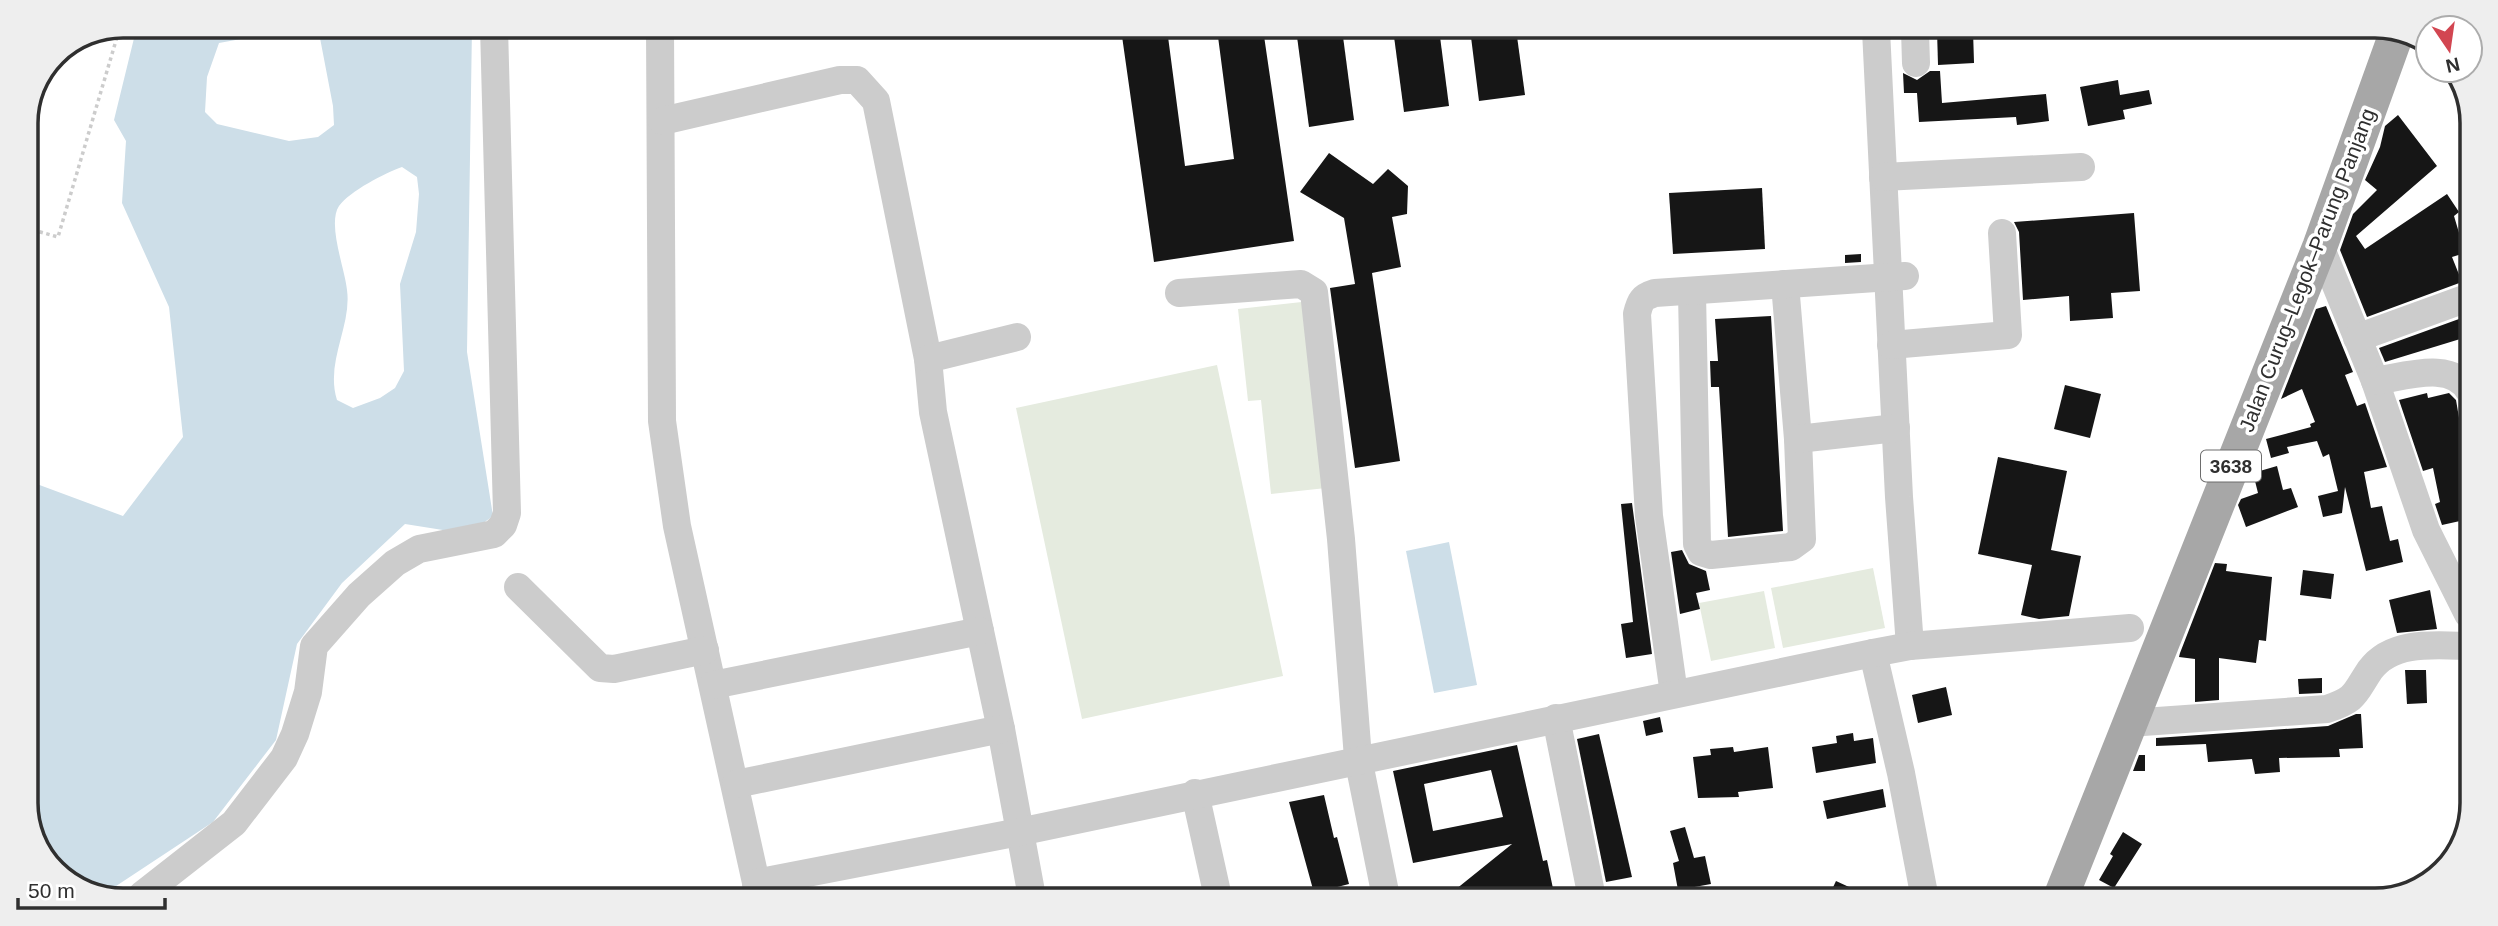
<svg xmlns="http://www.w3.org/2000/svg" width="2498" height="926" viewBox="0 0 2498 926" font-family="Helvetica,sans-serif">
  <rect width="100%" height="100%" fill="#fff"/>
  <!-- green -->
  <g fill="#e5ebdf">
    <polygon points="1320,300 1326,488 1271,494 1261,400 1248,401 1238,309"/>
    <polygon points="1217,365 1283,676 1082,719 1016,408"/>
    <polygon points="1873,568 1885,628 1783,648 1771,588"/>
    <polygon points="1764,591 1775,648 1711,661 1699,603"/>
  </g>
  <!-- water -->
  <g fill="#cddee8" fill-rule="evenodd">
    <path d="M137 26 472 27 467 352 493 516 468 534 405 524 342 583 297 644 276 740 213 822 104 894H92L46 861 26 809V480L123 516 183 437 169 307 122 203 126 141 114 120ZM307 27 320 38 333 106 334 125 318 137 289 141 217 124 205 112 207 77 219 43ZM402 167 417 177 419 194 416 232 400 284 404 371 395 388 380 398 353 408 337 400C325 362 352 326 347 290 345 269 327 224 339 206 350 191 385 173 402 167Z"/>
    <polygon points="1449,542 1477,685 1434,693 1406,551"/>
  </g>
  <!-- building -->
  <g fill="#161616" fill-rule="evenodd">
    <polygon points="1121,29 1167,29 1185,166 1234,159 1217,29 1263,29 1294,241 1154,262"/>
    <polygon points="1296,29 1342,29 1354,120 1309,127"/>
    <polygon points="1393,29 1439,29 1449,106 1404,112"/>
    <polygon points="1470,29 1516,29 1525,95 1479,101"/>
    <polygon points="1937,30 1973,31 1974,63 1938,65"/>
    <polygon points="1930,71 1940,71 1942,103 2046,94 2049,121 2017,125 2016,117 1919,122 1917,93 1904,93 1903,73 1917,80"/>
    <polygon points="2118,80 2120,95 2149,90 2152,104 2123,110 2125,119 2088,126 2080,87"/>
    <polygon points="2398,115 2437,166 2356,236 2365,249 2447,194 2459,212 2454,216 2465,253 2452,257 2462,282 2367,317 2340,250 2353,214 2377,190 2365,180 2380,147 2385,126"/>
    <polygon points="1329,153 1373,184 1388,169 1408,186 1407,214 1392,217 1401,267 1372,273 1400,461 1355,468 1330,288 1355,284 1344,218 1300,192"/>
    <polygon points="1762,188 1765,249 1673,254 1669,193"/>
    <polygon points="2134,213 2140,291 2111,293 2113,318 2070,321 2069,296 2023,300 2019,232 2014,222"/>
    <polygon points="1861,254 1861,262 1845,263 1845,255"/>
    <polygon points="2326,306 2353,372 2345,375 2357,406 2365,403 2387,467 2364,472 2371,508 2382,506 2390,541 2398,539 2403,562 2366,571 2345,487 2342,513 2323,517 2318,496 2338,491 2329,454 2323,457 2317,441 2287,447 2289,453 2271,458 2266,439 2311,427 2310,424 2315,422 2302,389 2281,399 2316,309"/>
    <polygon points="2470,315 2470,336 2385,362 2379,348"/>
    <polygon points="1771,316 1783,531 1728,537 1719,387 1711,387 1710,361 1718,361 1715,319"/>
    <polygon points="2065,385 2101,394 2090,438 2054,429"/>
    <polygon points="2427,393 2428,398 2449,393 2456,400 2469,477 2469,519 2442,525 2435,504 2440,502 2433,468 2423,471 2399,400"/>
    <polygon points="1998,457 2067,471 2051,550 2081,556 2069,616 2039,619 2021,615 2032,565 1978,554"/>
    <polygon points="2277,466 2283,490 2291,488 2298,507 2246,527 2238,505 2241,499 2258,493 2253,473"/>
    <polygon points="1632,503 1652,654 1626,658 1621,624 1633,622 1621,504"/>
    <polygon points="1682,550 1689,564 1706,571 1710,590 1696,593 1700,609 1680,614 1671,552"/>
    <polygon points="2215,563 2227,564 2226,571 2272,577 2266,641 2259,640 2256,663 2219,658 2219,700 2195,702 2195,659 2179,657 2180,653"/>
    <polygon points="2303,570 2334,574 2331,599 2300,595"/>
    <polygon points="2430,590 2437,629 2397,633 2389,600"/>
    <polygon points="2405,670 2426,670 2427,703 2407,704"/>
    <polygon points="2322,678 2322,693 2299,694 2298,679"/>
    <polygon points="1946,687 1952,715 1918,723 1912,695"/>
    <polygon points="2356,714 2361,714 2363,748 2339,749 2340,757 2279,758 2280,772 2255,774 2252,759 2208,762 2206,744 2156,746 2156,738 2328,726"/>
    <polygon points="1660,717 1663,732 1646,736 1643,721"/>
    <polygon points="1853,733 1854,741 1873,738 1876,763 1816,773 1812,747 1837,743 1836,736"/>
    <polygon points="1599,734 1632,877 1606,882 1577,739"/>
    <path d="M1517 745 1543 861 1547 860 1555 898H1445L1512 844 1413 863 1393 771ZM1491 770 1503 817 1433 831 1424 784Z"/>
    <polygon points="1733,747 1734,752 1768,747 1773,788 1738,792 1739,797 1698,798 1693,757 1711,755 1710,749"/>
    <polygon points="2139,755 2145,755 2145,771 2133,771"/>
    <polygon points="1883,789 1886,807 1827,819 1823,801"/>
    <polygon points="1324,795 1334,838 1337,837 1349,884 1314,893 1289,802"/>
    <polygon points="1685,827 1694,858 1705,856 1711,884 1678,890 1673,863 1679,861 1670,831"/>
    <polygon points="2123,832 2142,844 2114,888 2099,880 2113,856 2110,854"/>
    <polygon points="1836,881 1875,899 1828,898"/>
  </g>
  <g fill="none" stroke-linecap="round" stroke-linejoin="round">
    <!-- path -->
    <polyline stroke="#ccc" stroke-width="3.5" stroke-dasharray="3.5 3.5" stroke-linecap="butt" points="26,228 58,237 120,27"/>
    <!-- minor -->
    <g stroke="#ccc" stroke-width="28">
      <polyline points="660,27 662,421 677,526 759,896"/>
      <polyline points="1876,30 1899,497 1910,646"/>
      <polyline points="1915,30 1916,63"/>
      <polyline points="662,121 840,80 857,80 876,101 928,359 933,412 1001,729 1032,897"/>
      <polyline points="1883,177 2081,167"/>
      <polyline points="2320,246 2375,381 2426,530 2468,614"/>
      <polyline points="1179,293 1301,284 1314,292 1341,539 1358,758 1386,897"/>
      <polyline points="1692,293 1697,544 1701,552 1711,555 1791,547 1802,539 1798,439 1785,284"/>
      <polyline points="2357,338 2470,297"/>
      <polyline points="1891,345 2008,335 2002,233"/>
      <polyline points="928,359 1017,337"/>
      <path d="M2375 381C2404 377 2453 359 2470 392"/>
      <polyline points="1798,439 1896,428"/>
      <polyline points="518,587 600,668 614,669 705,650"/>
      <polyline points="1873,653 1901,773 1925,899"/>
      <polyline points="713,685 980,631"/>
      <path d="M1674 694 1649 516 1637 314C1640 301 1642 297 1655 293L1905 276"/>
      <polyline points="1556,718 1592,898"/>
      <path d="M2129 723 2327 709C2357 699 2354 694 2370 670 2392 640 2435 645 2468 646"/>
      <polyline points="736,784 1001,729"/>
      <polyline points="1195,793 1218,897"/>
      <polyline points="756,883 1019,832 1873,653 1910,646 2130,628"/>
      <polyline points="142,895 234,823 284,758 295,734 308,692 314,646 359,595 395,563 419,549 494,534 503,525 507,513 494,27"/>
    </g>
    <!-- major -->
    <polyline stroke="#a7a7a7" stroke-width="35" points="2060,899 2320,246 2397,32"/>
  </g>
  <g text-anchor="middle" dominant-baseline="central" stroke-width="7" stroke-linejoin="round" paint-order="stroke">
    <!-- shield labels -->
    <rect fill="#fff" stroke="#6d6d6d" stroke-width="2" x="2201" y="450.5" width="60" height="31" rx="5"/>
    <g font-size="19" font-weight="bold" fill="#2f2f2f">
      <text x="2231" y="466">3638</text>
    </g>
    <!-- street labels -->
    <g font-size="21" fill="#2f2f2f" stroke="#fff">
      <text transform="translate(2307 270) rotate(-69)">Jalan Curug–Legok–Parung Panjang</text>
    </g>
  </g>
  <!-- crop -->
  <path d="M0 0H2498V926H0ZM123 38H2375A85 85 0 0 1 2460 123V803A85 85 0 0 1 2375 888H123A85 85 0 0 1 38 803V123A85 85 0 0 1 123 38Z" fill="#eee" fill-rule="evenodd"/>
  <path fill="none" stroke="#2f2f2f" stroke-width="3.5" d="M123 38H2375A85 85 0 0 1 2460 123V803A85 85 0 0 1 2375 888H123A85 85 0 0 1 38 803V123A85 85 0 0 1 123 38Z"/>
  <!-- north arrow -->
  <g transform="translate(2449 49) rotate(167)"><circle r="33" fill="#ffffff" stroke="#acacac" stroke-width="2"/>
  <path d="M0-5L12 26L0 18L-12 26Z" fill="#d24651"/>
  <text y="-10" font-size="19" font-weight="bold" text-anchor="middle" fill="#2f2f2f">N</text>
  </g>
  <!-- scale -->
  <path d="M18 898v10h147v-10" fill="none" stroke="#2f2f2f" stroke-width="3.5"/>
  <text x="28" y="898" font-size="21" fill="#2f2f2f" stroke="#ffffff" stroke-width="5" paint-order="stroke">50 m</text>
</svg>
